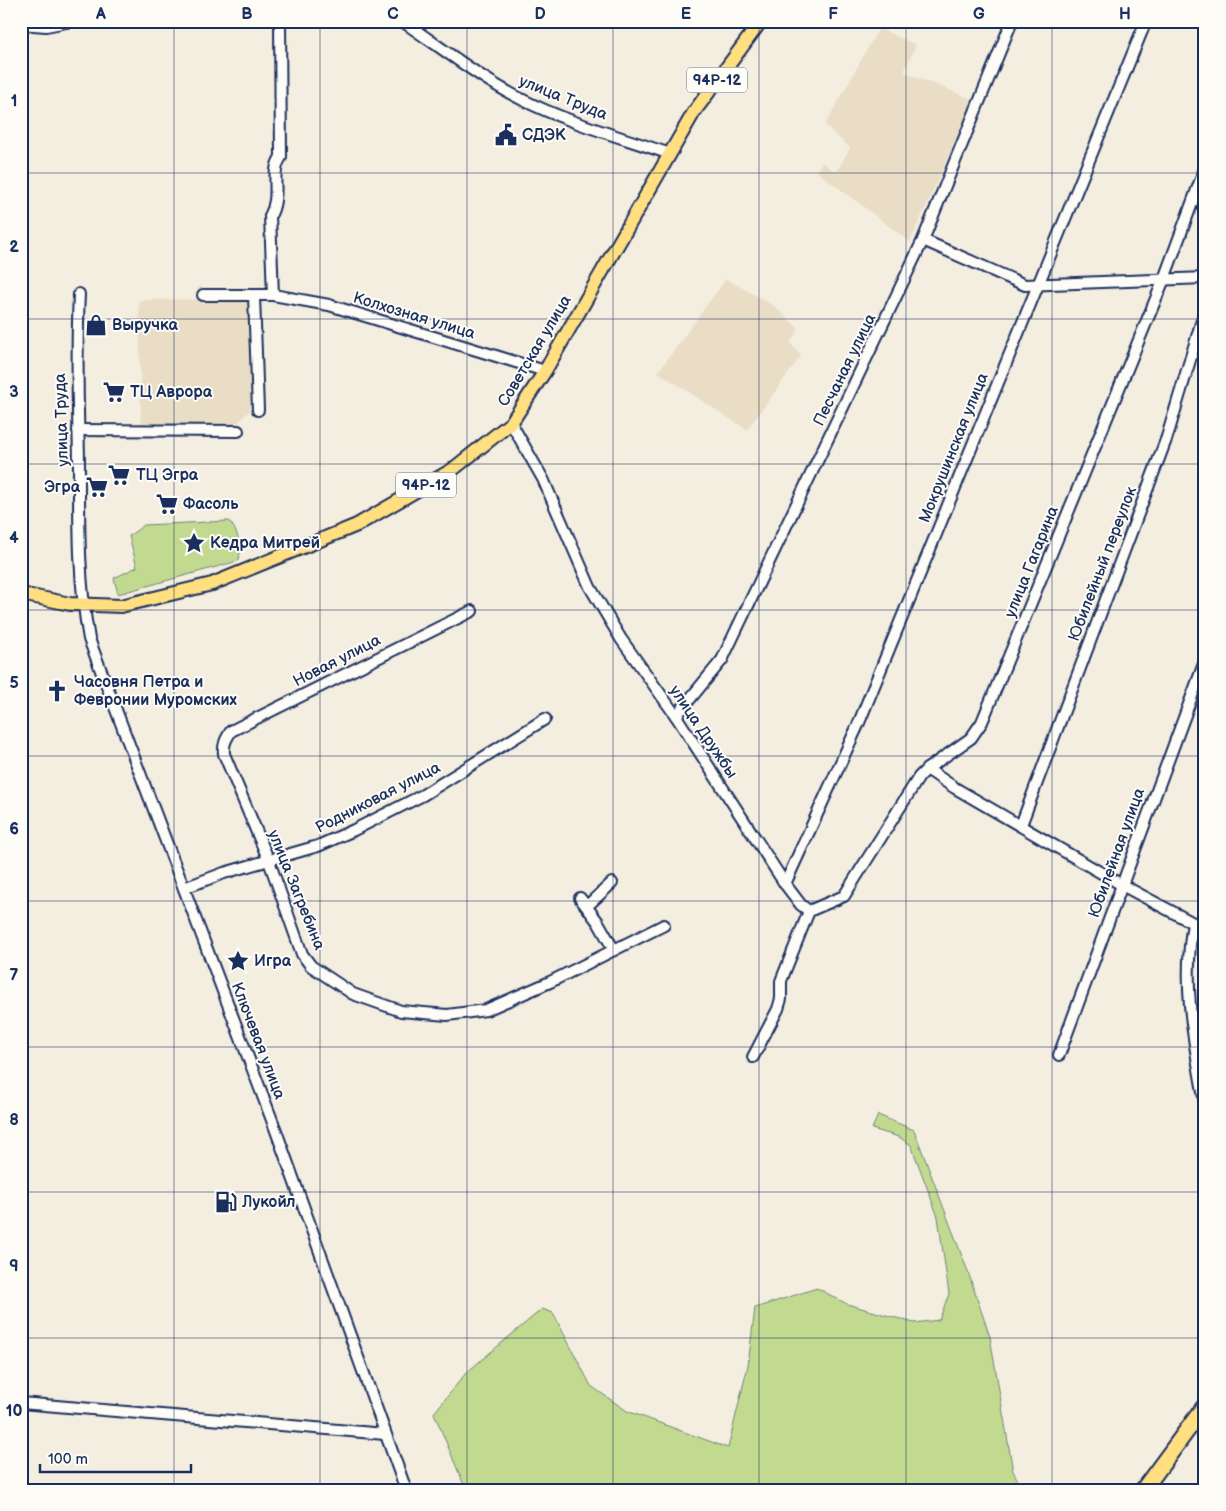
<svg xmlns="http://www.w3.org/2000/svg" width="1226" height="1511" viewBox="0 0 1226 1511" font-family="'Balsamiq Sans',sans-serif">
  <rect width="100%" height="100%" fill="#f4eee0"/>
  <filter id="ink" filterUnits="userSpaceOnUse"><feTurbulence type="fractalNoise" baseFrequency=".02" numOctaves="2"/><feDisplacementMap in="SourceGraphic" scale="10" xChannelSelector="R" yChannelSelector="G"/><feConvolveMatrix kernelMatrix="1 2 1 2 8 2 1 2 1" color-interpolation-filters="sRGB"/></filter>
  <g filter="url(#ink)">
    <!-- built -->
    <g fill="#e9ddc5">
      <polygon points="879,28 916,45 904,72 974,100 910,242 816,171 822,162 836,172 850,148 825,125"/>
      <polygon points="726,279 773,305 799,329 790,343 801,356 747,430 658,372"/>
      <polygon points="242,299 250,303 250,410 236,425 141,427 139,300"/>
    </g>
    <!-- green -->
    <g fill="#c2da90" stroke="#6e8477">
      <path d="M229 521C238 530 243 550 238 561L118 594 114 578 137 567 129 536 144 525Z"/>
      <polygon points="878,1115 914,1130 967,1269 990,1337 1013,1471 1023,1490 466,1490 434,1413 466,1373 542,1309 553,1313 591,1386 627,1411 728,1448 748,1365 755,1308 817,1288 847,1304 914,1323 939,1320 949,1294 938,1217 911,1145 899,1137 872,1129"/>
    </g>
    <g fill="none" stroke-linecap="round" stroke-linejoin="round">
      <!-- minor casing -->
      <g stroke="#1b2f5e" stroke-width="14">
        <g id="minor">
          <path d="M402 21C442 48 481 79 523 100 569 123 621 137 670 154"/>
          <polyline points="21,24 46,26 72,21"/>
          <polyline points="923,240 1025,285 1205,278"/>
          <path d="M79 294C76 351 78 405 79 461 79 521 78 581 89 639L275 1128 406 1490"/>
          <polyline points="203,295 273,295 329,305 545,371"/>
          <path d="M273 295 270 216C282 194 269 174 281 157L280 21"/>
          <polyline points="254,296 258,410"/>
          <polyline points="511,423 543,479 590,587 621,639 676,716 785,884 801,905 809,911"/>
          <polyline points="78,430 238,431"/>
          <path d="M472 611 231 731C226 739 223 744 224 754L269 861 302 954 311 966 353 994 401 1011 447 1015 486 1010 550 982 664 925"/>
          <polyline points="676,716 722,660 923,240 1012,21"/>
          <polyline points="927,769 955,788 1122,885 1193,923 1205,927"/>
          <polyline points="1021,825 1167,437 1205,310"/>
          <polyline points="785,884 858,725 1146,21"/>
          <polyline points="184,888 224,873 318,846 354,830 423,795 545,719"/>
          <polyline points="580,898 598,922 614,950"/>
          <polyline points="587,906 612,883"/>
          <polyline points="809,911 844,896 919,777 927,769 971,738 982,722 1164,279 1205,168"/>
          <path d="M1193 923C1182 986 1194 1041 1205 1103"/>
          <polyline points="1059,1055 1205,661"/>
          <polyline points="753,1057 778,1009 781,999 781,981 809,911"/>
          <polyline points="21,1403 385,1434"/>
        </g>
      </g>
      <!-- major casing -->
      <g stroke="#1b2f5e" stroke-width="16">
        <polyline id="major" points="21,594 70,604 121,606 212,584 357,525 452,470 511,423 545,371 694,112 761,21"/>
      </g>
      <!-- highway casing -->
      <g stroke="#1b2f5e" stroke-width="19">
        <polyline id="highway" points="1143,1490 1205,1406"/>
      </g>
      <!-- minor -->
      <use href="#minor" stroke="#fdfcf7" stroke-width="10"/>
      <!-- major -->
      <use href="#major" stroke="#ffdf80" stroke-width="12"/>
      <!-- highway -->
      <use href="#highway" stroke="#ffdf80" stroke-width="15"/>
    </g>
  </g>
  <!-- grid -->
  <path fill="none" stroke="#1b2f5e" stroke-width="1" stroke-opacity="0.55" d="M174 21V1490M320 21V1490M467 21V1490M613 21V1490M759 21V1490M906 21V1490M1052 21V1490M21 173H1205M21 319H1205M21 464H1205M21 610H1205M21 756H1205M21 901H1205M21 1047H1205M21 1192H1205M21 1338H1205"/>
  <!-- icons -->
  <defs>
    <g id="civic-bare" transform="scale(1.725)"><path d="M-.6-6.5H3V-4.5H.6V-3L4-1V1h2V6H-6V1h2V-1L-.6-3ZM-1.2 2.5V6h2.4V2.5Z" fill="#1b2f5e" stroke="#fdfcf7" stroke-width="2.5" paint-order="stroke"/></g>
    <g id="shop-bare" transform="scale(1.725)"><path d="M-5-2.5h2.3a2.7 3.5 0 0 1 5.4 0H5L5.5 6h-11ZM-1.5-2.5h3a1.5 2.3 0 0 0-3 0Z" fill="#1b2f5e" stroke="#fdfcf7" stroke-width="2.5" paint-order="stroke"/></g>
    <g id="supermarket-bare" transform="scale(1.725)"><path d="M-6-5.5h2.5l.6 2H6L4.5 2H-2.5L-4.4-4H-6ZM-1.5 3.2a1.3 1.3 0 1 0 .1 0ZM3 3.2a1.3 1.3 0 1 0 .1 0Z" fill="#1b2f5e" stroke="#fdfcf7" stroke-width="2.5" paint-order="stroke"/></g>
    <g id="sight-bare" transform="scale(1.725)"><path d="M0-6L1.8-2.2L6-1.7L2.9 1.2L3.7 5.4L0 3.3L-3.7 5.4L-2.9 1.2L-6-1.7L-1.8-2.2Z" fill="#1b2f5e" stroke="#fdfcf7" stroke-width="2.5" paint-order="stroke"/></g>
    <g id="church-bare" transform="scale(1.725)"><path d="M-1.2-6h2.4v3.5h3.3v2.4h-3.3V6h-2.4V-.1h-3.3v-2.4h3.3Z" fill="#1b2f5e" stroke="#fdfcf7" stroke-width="2.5" paint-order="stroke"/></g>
    <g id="fuel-bare" transform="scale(1.725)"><path d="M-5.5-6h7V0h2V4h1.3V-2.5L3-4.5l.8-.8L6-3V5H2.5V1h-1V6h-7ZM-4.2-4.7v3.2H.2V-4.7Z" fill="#1b2f5e" stroke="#fdfcf7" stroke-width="2.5" paint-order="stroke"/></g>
  </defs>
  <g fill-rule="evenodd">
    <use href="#civic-bare" x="506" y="135"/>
    <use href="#shop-bare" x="96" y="325"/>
    <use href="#supermarket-bare" x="114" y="392"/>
    <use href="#supermarket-bare" x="119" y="475"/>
    <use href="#supermarket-bare" x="97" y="487"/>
    <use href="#supermarket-bare" x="167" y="504"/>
    <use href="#sight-bare" x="194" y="543"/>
    <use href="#church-bare" x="57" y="691"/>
    <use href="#sight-bare" x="238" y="961"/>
    <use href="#fuel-bare" x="226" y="1202"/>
  </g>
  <g text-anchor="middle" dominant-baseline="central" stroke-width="4" stroke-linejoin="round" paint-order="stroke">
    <!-- shield labels -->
    <g fill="#fdfcf7" stroke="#5f6c8c" stroke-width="1">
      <rect x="687" y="67.5" width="60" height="25" rx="4"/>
      <rect x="396" y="472.5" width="60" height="25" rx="4"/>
    </g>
    <g font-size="15" font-weight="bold" fill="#1b2f5e">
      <text x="717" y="80">94Р-12</text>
      <text x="426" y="485">94Р-12</text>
    </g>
    <!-- street labels -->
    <g font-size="16" fill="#1b2f5e" stroke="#fdfcf7">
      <text transform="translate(563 98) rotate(22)">улица Труда</text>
      <text transform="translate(414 316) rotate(17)">Колхозная улица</text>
      <text transform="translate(535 351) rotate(-59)">Советская улица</text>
      <text transform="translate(845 370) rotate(-64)">Песчаная улица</text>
      <text transform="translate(62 420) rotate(-92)">улица Труда</text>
      <text transform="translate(954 448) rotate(-68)">Мокрушинская улица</text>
      <text transform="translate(1032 562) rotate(-68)">улица Гагарина</text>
      <text transform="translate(1103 564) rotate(-69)">Юбилейный переулок</text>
      <text transform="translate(337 661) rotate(-27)">Новая улица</text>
      <text transform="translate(703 732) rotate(56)">улица Дружбы</text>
      <text transform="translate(378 798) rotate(-27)">Родниковая улица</text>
      <text transform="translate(1117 853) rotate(-70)">Юбилейная улица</text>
      <text transform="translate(296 890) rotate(68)">улица Загребина</text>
      <text transform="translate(258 1041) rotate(69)">Ключевая улица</text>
    </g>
    <!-- poi labels -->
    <g font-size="16" font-weight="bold" fill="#1b2f5e" stroke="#fdfcf7" text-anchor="start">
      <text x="522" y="135">СДЭК</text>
      <text x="112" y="325">Выручка</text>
      <text x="130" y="392">ТЦ Аврора</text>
      <text x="136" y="475">ТЦ Эгра</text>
      <text x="80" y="487" text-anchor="end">Эгра</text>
      <text x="183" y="504">Фасоль</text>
      <text x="210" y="543">Кедра Митрей</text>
      <text x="74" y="682">Часовня Петра и<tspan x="74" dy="18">Февронии Муромских</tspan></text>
      <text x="254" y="961">Игра</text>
      <text x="242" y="1202">Лукойл</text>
    </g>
  </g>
  <!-- margin -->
  <rect width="1226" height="1511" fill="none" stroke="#fdfcf7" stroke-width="55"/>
  <!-- scale -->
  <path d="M40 1464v8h151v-8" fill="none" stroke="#1b2f5e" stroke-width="2.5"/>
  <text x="48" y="1464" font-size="15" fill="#1b2f5e" stroke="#fdfcf7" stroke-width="4" paint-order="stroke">100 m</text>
  <rect x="28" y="28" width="1170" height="1456" fill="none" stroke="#1b2f5e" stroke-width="2"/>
  <g font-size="16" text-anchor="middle" font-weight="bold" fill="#1b2f5e">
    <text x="101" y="19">A</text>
    <text x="247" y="19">B</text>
    <text x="393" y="19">C</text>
    <text x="540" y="19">D</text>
    <text x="686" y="19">E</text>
    <text x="833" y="19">F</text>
    <text x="979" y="19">G</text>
    <text x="1125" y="19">H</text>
    <text x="14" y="106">1</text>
    <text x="14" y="252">2</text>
    <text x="14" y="397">3</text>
    <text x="14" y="543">4</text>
    <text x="14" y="688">5</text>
    <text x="14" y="834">6</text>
    <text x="14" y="980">7</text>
    <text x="14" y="1125">8</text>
    <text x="14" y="1271">9</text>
    <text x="14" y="1416">10</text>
  </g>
</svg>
